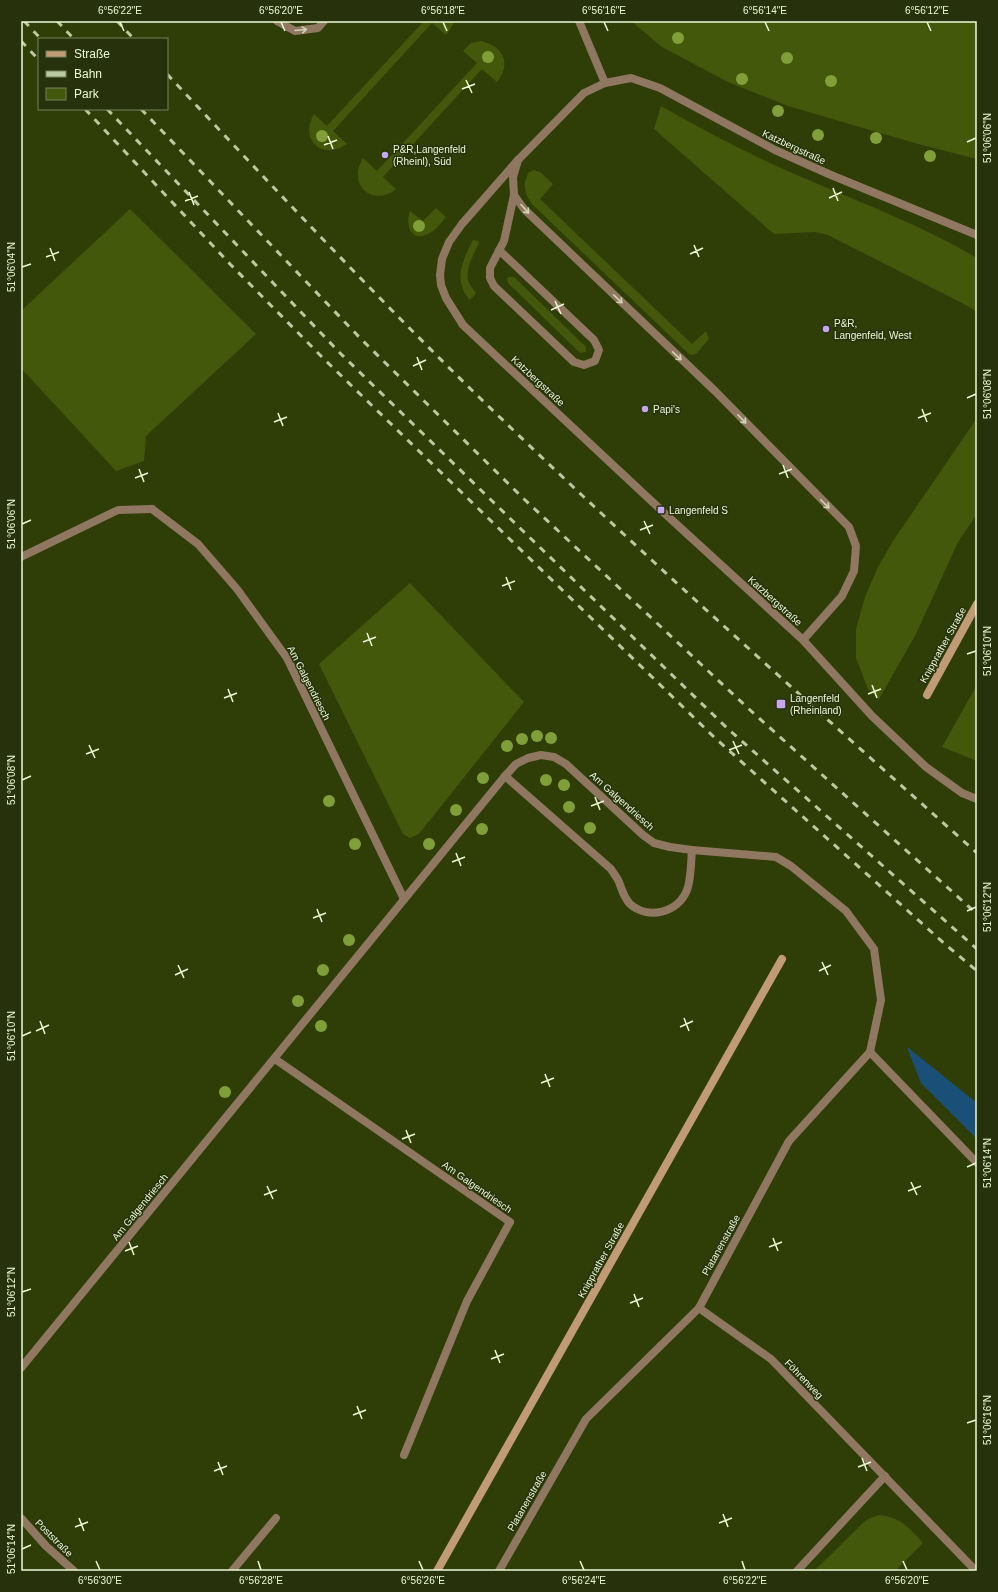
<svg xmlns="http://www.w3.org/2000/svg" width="998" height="1592" viewBox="0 0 998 1592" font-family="Arial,sans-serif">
  <rect width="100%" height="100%" fill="#2f3e06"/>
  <!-- green -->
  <g fill="#43580b">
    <path d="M424 21H454L453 25 446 35 432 23 333 131 347 144C322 161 299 140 314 114L327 126Z"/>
    <polygon points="631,21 977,21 977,159 918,144 788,106 728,82 662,47"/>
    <path d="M481 41C503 46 512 63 497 82L482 69 383 177 396 189C383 201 359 197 358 176 357 170 360 164 363 158L377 171 477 63 463 51 471 43Z"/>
    <path d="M661 106C703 130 746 153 790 172 853 200 918 223 977 258V312L966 305 828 235 815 232 774 234 654 129Z"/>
    <path d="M534 170 540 172 553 184 540 199 692 344 706 331 709 339 697 353 693 355 689 354 533 205C524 194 522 185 529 172Z"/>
    <path d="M436 208 446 217C441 223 435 231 428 234 411 243 405 224 410 211L423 221Z"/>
    <polygon points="130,209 256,334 146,436 144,461 116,471 21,368 21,311"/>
    <path d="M473 240 478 241 479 243C473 256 463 272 470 285 472 288 474 290 476 293L470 300C452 281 463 259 473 240Z"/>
    <polygon points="509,277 514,277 586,347 586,352 580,353 508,283 507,278"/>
    <polygon points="977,418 977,514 958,542 916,634 879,699 868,689 856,658 856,629 865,597 878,567 893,541"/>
    <polygon points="410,583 524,702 419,834 410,838 403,834 319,664"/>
    <polygon points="977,685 977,761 942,747"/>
    <path d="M879 1515C901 1517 909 1528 923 1543L895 1571H814L863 1523 868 1519Z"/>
  </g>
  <!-- water -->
  <polygon fill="#1a5078" points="907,1047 977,1103 977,1139 921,1083"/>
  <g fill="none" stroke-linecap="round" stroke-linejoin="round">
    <!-- lane -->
    <g stroke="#8f7761" stroke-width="8">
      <polyline points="277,21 295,31 318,28 324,21"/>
      <polyline points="518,160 513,177 514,195 524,209 715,391 849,527 856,546 854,571 842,596 803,640"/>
      <polyline points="499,250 594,340 599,350 595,361 584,365 574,362 494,286 490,278 490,268 504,241 514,195"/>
      <polyline points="21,557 118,510 152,509"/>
      <path d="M505 776 611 869C613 873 617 877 619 882 622 890 624 898 630 904 648 920 678 913 687 890 691 880 691 862 692 850"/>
      <polyline points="404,1455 467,1301 510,1222"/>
      <polyline points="232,1571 276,1518"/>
    </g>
    <!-- street -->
    <g stroke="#8f7761" stroke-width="8">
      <polyline points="579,21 605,83"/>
      <polyline points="977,235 831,175 775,150 660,88 631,78 605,83 584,93 518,160 462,224 449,242 442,259 440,275 441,285 446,298 463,325 661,510 803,640 872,716 926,767 962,793 977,799"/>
      <polyline points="152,509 198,544 237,589 287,658 404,899"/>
      <polyline points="275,1059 510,1222"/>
      <polyline points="699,1308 771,1359 976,1571"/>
      <polyline points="21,1368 505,776 516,764 528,758 541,755 554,757 566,764 643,835 654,843 670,847 692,850 776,857 791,866 846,911 874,949 881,1000 870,1052"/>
      <polyline points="21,1518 46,1546 74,1571"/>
      <polyline points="499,1571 586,1419 699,1308 789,1141 870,1052 977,1163"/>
      <polyline points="797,1571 885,1476"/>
    </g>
    <!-- secondary -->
    <g stroke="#c19a76" stroke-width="8">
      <polyline points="927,695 977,604"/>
      <polyline points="437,1571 782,959"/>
    </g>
    <!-- rail -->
    <g stroke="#bac9a0" stroke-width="3" stroke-dasharray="7 7" stroke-linecap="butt">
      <polyline points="24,21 41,39"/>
      <polyline points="57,21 74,39"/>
      <polyline points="117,21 134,39"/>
      <polyline points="21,41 39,60"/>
      <path d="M167 74C270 184 373 294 481 399 642 555 810 704 977 853"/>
      <polyline points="85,109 230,264 324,359 715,738 946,945 977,971"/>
      <polyline points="107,109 341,354 523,531 727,728 977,949"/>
      <polyline points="141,109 361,339 524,499 750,710 977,914"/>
    </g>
  </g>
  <!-- trees -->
  <g fill="#809f39">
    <circle cx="678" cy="38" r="6"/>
    <circle cx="488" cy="57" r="6"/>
    <circle cx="787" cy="58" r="6"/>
    <circle cx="742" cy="79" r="6"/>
    <circle cx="831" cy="81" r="6"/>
    <circle cx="778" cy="111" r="6"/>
    <circle cx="818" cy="135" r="6"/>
    <circle cx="322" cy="136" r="6"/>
    <circle cx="876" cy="138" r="6"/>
    <circle cx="930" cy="156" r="6"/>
    <circle cx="419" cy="226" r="6"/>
    <circle cx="537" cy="736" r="6"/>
    <circle cx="551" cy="738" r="6"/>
    <circle cx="522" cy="739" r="6"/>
    <circle cx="507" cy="746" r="6"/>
    <circle cx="483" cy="778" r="6"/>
    <circle cx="546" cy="780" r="6"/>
    <circle cx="564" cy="785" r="6"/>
    <circle cx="329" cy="801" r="6"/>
    <circle cx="569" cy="807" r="6"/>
    <circle cx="456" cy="810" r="6"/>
    <circle cx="590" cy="828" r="6"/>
    <circle cx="482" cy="829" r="6"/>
    <circle cx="355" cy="844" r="6"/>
    <circle cx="429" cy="844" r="6"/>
    <circle cx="349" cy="940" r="6"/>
    <circle cx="323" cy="970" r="6"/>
    <circle cx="298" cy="1001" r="6"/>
    <circle cx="321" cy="1026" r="6"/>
    <circle cx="225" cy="1092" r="6"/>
  </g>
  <!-- one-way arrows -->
  <defs><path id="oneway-shaft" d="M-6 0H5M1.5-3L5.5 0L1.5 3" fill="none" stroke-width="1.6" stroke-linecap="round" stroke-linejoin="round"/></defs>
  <g stroke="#d0d3b3">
    <use href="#oneway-shaft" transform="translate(301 30) rotate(-5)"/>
    <use href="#oneway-shaft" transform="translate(525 209) rotate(48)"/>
    <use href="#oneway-shaft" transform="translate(618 299) rotate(44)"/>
    <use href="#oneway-shaft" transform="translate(677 356) rotate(43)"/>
    <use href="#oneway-shaft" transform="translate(742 419) rotate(46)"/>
    <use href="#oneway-shaft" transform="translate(825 504) rotate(45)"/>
  </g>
  <!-- ticks -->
  <path fill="none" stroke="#ecfad6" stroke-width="1.5" d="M120 22 124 31M281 22 285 31M443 22 447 31M604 22 608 31M765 22 769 31M927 22 931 31M466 80 472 93M462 89 475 84M328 136 333 149M967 142 976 138M324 145 337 140M833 188 838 201M189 192 194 205M829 198 842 192M185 201 198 196M694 245 699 257M50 248 55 261M690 254 703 248M46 257 59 252M22 267 31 264M555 301 561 314M551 310 564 304M417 357 422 370M413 366 426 360M967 398 976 394M922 409 927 422M278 413 283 426M918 418 931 413M274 422 287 417M783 465 788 478M139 469 144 482M779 474 792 469M135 478 148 473M644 521 650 534M22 524 31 520M640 530 653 525M506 577 511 590M502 586 515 581M367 633 372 646M363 642 376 637M967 654 976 651M872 685 877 698M228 689 233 702M868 694 881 689M224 698 237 693M733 741 739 754M89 745 95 758M729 750 742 745M86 754 99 749M22 780 31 776M595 797 600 810M591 806 604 801M456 853 461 866M452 862 465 857M317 909 322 922M967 911 976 907M313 918 326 913M822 962 828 975M178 965 184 978M819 971 831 965M175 975 188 969M684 1018 689 1031M40 1021 45 1034M680 1027 693 1021M36 1031 49 1025M22 1036 31 1032M545 1074 550 1087M541 1083 554 1078M406 1130 411 1143M402 1139 415 1134M967 1167 976 1163M911 1182 917 1195M267 1186 273 1199M908 1191 921 1186M264 1195 277 1190M773 1238 778 1251M129 1242 134 1255M769 1247 782 1242M125 1251 138 1246M22 1292 31 1289M634 1294 639 1307M630 1303 643 1298M495 1350 500 1363M491 1359 504 1354M357 1406 362 1419M353 1415 366 1410M967 1423 976 1420M862 1458 867 1471M218 1462 223 1475M858 1467 871 1462M214 1471 227 1466M723 1514 728 1527M79 1518 84 1531M719 1523 732 1518M75 1527 88 1522M22 1549 31 1545M96 1561 100 1570M258 1561 261 1570M419 1561 423 1570M580 1561 584 1570M742 1561 745 1570M903 1561 907 1570"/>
  <!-- markers -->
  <g fill="#c7a6ef" stroke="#27320d" stroke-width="1.5">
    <circle cx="385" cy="155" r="4"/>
    <circle cx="826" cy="329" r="4"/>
    <circle cx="645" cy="409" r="4"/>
    <rect x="657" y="506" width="8" height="8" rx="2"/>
    <rect x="776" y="699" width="10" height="10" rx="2"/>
  </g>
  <g text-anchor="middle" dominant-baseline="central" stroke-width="3" stroke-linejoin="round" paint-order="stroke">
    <!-- street labels -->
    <g font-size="10" fill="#ecfad6" stroke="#27320d">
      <text transform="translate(794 147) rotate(25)">Katzbergstraße</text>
      <text transform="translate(538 381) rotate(43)">Katzbergstraße</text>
      <text transform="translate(775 601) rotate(42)">Katzbergstraße</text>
      <text transform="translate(943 645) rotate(-61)">Knipprather Straße</text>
      <text transform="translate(309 683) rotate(63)">Am Galgendriesch</text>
      <text transform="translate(622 801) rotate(42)">Am Galgendriesch</text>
      <text transform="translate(477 1187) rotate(35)">Am Galgendriesch</text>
      <text transform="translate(140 1207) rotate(-51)">Am Galgendriesch</text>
      <text transform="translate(721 1245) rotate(-61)">Platanenstraße</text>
      <text transform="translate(601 1260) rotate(-61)">Knipprather Straße</text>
      <text transform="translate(804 1379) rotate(46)">Föhrenweg</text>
      <text transform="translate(527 1501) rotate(-60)">Platanenstraße</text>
      <text transform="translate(54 1538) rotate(45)">Poststraße</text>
    </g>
    <!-- poi labels -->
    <g font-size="10" fill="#ecfad6" stroke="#27320d" text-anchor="start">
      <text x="393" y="149">P&amp;R,Langenfeld<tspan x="393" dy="12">(Rheinl), Süd</tspan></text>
      <text x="834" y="323">P&amp;R,<tspan x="834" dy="12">Langenfeld, West</tspan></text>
      <text x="653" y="409">Papi's</text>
      <text x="669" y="510">Langenfeld S</text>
      <text x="790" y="698">Langenfeld<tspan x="790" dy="12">(Rheinland)</tspan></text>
    </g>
  </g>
  <!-- border -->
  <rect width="998" height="1592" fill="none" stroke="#27320d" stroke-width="44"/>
  <!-- legend -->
  <rect x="38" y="38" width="130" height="72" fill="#27320d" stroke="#76825d"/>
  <rect x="46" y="51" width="20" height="6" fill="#c19a76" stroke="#76825d"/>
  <text x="74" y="58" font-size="12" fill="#ecfad6">Straße</text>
  <rect x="46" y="71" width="20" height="6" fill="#bac9a0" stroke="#76825d"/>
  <text x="74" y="78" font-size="12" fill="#ecfad6">Bahn</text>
  <rect x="46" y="88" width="20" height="12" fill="#43580b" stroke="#76825d"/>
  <text x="74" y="98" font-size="12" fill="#ecfad6">Park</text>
  <rect x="22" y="22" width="954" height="1548" fill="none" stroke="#ecfad6" stroke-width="1.5"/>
  <g font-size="10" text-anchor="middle" fill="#ecfad6">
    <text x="120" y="14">6°56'22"E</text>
    <text x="281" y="14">6°56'20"E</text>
    <text x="443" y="14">6°56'18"E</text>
    <text x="604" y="14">6°56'16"E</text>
    <text x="765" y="14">6°56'14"E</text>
    <text x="927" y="14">6°56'12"E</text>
    <text transform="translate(987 138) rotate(-90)" y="4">51°06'06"N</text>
    <text transform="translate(11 267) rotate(-90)" y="4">51°06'04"N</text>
    <text transform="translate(987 394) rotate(-90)" y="4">51°06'08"N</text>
    <text transform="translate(11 524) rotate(-90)" y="4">51°06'06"N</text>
    <text transform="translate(987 651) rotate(-90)" y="4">51°06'10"N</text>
    <text transform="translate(11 780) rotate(-90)" y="4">51°06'08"N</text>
    <text transform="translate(987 907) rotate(-90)" y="4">51°06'12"N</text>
    <text transform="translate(11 1036) rotate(-90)" y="4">51°06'10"N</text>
    <text transform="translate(987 1163) rotate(-90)" y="4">51°06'14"N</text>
    <text transform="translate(11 1292) rotate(-90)" y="4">51°06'12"N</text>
    <text transform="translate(987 1420) rotate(-90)" y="4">51°06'16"N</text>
    <text transform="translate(11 1549) rotate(-90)" y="4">51°06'14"N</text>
    <text x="100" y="1584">6°56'30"E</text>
    <text x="261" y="1584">6°56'28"E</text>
    <text x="423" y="1584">6°56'26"E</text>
    <text x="584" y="1584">6°56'24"E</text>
    <text x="745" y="1584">6°56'22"E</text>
    <text x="907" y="1584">6°56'20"E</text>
  </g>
</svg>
